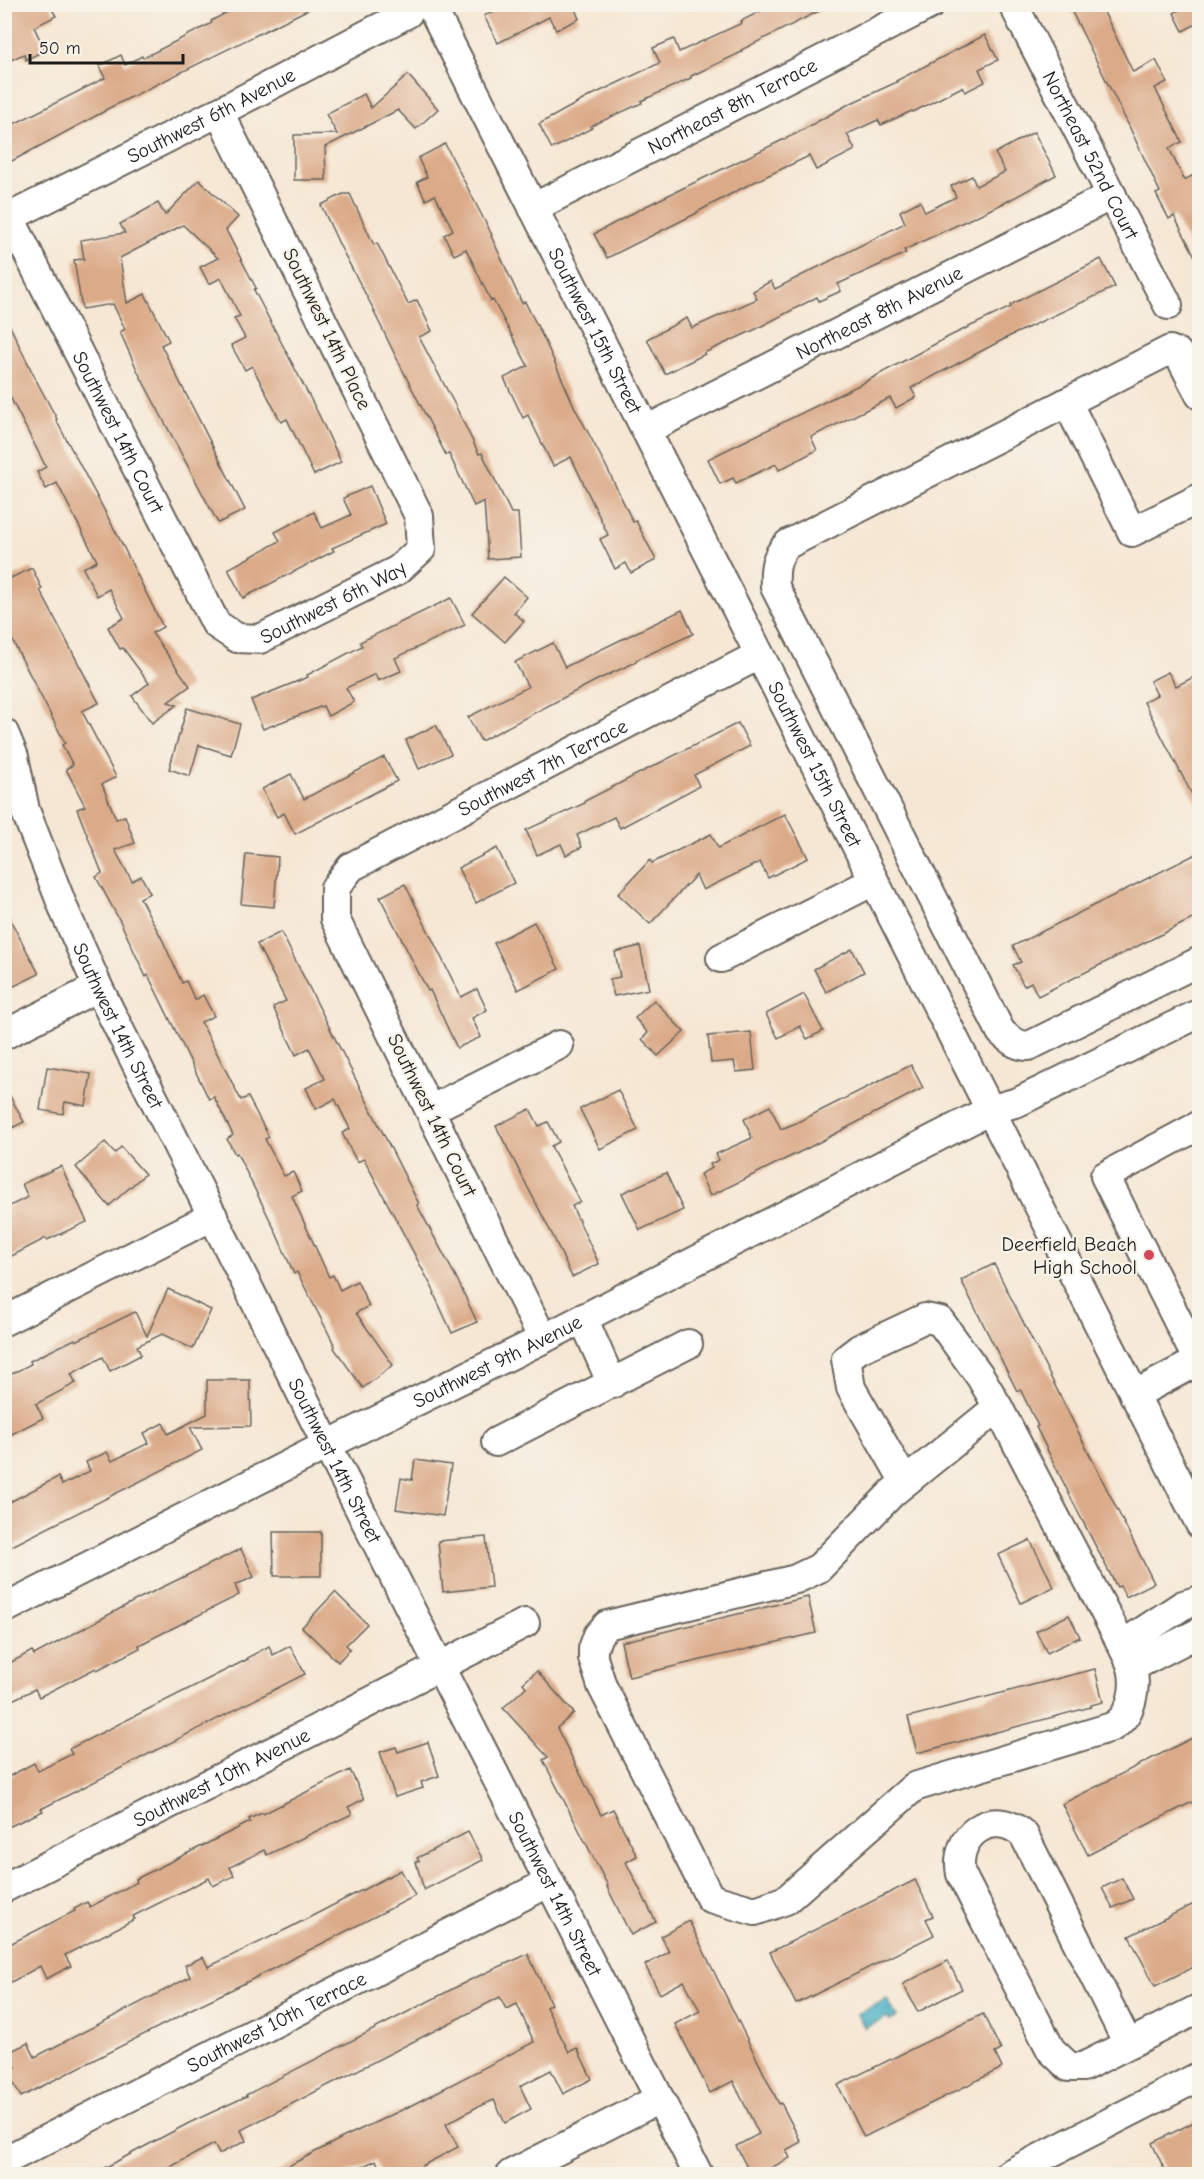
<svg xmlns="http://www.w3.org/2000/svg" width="1204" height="2179" viewBox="0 0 1204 2179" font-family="'Comic Neue',sans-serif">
  <rect width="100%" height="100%" fill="#f7f3e8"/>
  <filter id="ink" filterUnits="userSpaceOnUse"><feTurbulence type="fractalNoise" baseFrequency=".0167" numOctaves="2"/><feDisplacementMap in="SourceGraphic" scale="12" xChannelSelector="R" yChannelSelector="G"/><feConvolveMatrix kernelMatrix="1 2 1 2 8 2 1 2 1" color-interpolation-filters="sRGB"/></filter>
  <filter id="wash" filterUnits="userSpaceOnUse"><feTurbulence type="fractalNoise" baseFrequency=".008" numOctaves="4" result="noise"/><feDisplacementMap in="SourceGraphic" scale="24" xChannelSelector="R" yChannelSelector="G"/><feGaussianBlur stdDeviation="1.35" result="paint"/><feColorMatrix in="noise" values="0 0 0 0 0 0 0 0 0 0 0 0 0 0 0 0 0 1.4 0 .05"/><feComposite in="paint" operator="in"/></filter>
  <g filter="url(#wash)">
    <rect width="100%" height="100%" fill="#f6e7d4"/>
    <!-- water -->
    <polygon fill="#44aec3" stroke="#306570" stroke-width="1.5" points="887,1999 897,2017 890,2021 888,2017 865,2028 857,2014"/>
    <g id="blocks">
      <!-- building -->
      <g fill="#dbab89">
        <polygon points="4,4 49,4 56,16 34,27 45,50 26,60 24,54 4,63"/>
        <polygon points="242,4 319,4 105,110 105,111 12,161 4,147 4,129 105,78 99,66 121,55 125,65 142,56 143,58 212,23 211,21"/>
        <polygon points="506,4 573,4 579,19 556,30 549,17 498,43 484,16"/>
        <polygon points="775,4 833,4 741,50 742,52 691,76 691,78 641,101 642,103 591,126 592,128 552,149 539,124 590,96 660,63 653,48 674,39 679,52 742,23 741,21"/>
        <polygon points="1068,4 1100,4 1133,72 1156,60 1167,82 1155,88 1182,142 1169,148 1184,180 1200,172 1200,266 1174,216 1169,219 1156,194 1160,192 1128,124"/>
        <polygon points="1190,4 1200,4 1200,22 1183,31 1174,13"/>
        <polygon points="985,35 998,60 979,69 985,82 965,92 962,87 913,112 912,111 881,125 878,120 847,134 855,150 816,170 809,156 748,185 697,212 697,213 607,258 594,234 646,206 797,133 847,105 897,82 896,81"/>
        <polygon points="408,75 438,109 416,129 398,110 325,147 326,180 294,180 294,135 337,134 326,114 364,94 371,108"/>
        <polygon points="1034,132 1056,175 1006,202 904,250 906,253 838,284 841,291 819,301 817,297 756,329 704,353 705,354 665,374 647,339 687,318 692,328 757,299 753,291 771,281 775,289 905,223 900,211 920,201 925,212 956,197 951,186 972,176 976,186 1005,172 995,153"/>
        <polygon points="445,144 492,235 491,236 522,303 525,302 545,341 575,408 606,466 633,522 636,521 656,560 631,573 626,563 615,569 600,539 608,535 571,457 553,466 528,415 523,418 504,378 528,366 493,300 491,301 466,249 454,255 444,235 453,230 435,195 426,200 417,182 427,177 418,158"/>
        <polygon points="199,180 238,217 226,230 256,288 254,290 318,413 341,462 314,475 287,419 281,422 252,366 245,370 231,345 245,338 234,318 240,316 221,278 209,284 200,267 218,258 183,225 120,258 127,303 145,294 169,341 161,345 245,510 218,523 138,372 120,332 125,329 113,304 82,309 74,260 84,259 81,240 125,233 120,224 158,203 165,215"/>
        <polygon points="343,194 350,194 374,245 377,243 408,304 417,300 432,331 419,337 454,403 479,454 482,453 511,513 518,513 521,557 488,559 484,501 474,506 449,454 446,455 400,365 374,312 375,312 340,246 321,205"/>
        <polygon points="1101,259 1115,287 1010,336 911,388 916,397 896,408 890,398 811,437 817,450 779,470 776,464 736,483 733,478 720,484 708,459 861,384 950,336 1011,307 1010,305"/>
        <polygon points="4,314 36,380 57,419 56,420 118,536 163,627 152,633 190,686 168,702 177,705 152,723 132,696 149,683 123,648 120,649 108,627 124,618 109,589 97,596 83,568 97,561 57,483 46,489 37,472 46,467 4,385"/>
        <polygon points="370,486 386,524 332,548 334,551 243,598 228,569 280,541 275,532 314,512 322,528 351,515 343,498"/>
        <polygon points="32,568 42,589 40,590 99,703 82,711 116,777 102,784 116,819 125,816 135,843 115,850 132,881 141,876 150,893 140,898 162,939 182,983 186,981 195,1000 203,995 214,1016 201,1022 241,1100 248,1097 269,1137 265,1139 284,1176 293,1172 302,1191 292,1196 329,1277 333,1275 340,1290 357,1281 369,1306 356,1313 393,1365 363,1388 334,1348 335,1346 297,1272 294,1274 274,1228 237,1153 235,1154 227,1139 233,1135 214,1097 209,1099 148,975 146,977 120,921 96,877 102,873 77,809 85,806 66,769 73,765 62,745 65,743 4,624 4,581"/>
        <polygon points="504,577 527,597 514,613 524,621 505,642 472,613"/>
        <polygon points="451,598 465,625 395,658 401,671 378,681 375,674 346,688 354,702 328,716 323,706 263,729 251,700 308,677 307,675 362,646 360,642"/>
        <polygon points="682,610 693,634 636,660 636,662 597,680 481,741 468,717 528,687 515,662 553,643 565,667"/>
        <polygon points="1168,672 1176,686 1194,677 1200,688 1200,810 1144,702 1157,695 1150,681"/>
        <polygon points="187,708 240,724 231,755 199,745 190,776 169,769"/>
        <polygon points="738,723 750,746 694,775 699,786 620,828 614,817 577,835 582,847 566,855 561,844 537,855 526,830 585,803 585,801"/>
        <polygon points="436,725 451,754 419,769 406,740"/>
        <polygon points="384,757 397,781 295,834 284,813 277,817 262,789 291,774 304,799"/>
        <polygon points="785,814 808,858 768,878 760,862 703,890 696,875 650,924 618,894 650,860 652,863 711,834 718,848"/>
        <polygon points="497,848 514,883 476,903 458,868"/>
        <polygon points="1200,852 1200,915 1038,996 1031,982 1024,986 1013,965 1021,962 1013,946"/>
        <polygon points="246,854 278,857 274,907 241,904"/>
        <polygon points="405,884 461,997 477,989 487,1010 472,1018 481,1037 457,1048 430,990 428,991 380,897"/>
        <polygon points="4,908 39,974 4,991"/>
        <polygon points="534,922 559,969 518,990 494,943"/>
        <polygon points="281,932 419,1204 417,1205 457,1279 477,1322 452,1333 434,1294 435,1293 364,1159 357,1162 342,1133 350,1129 335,1099 316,1109 306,1088 325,1079 309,1048 296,1055 273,1007 286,1001 257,944"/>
        <polygon points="640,946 649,989 614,996 610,979 620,977 615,952"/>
        <polygon points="852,949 864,972 826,992 814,969"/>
        <polygon points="804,994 823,1031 807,1039 800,1026 778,1038 766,1014"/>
        <polygon points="654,1000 684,1032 658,1056 642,1039 648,1033 635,1018"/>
        <polygon points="751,1032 755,1070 736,1072 734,1061 711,1063 708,1036"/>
        <polygon points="911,1065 923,1088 808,1148 710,1196 700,1174 712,1168 710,1164 719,1160 716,1154 752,1138 744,1119 770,1106 781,1129 796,1123"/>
        <polygon points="47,1067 91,1074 86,1106 65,1102 63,1114 40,1110"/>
        <polygon points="4,1085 24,1122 4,1132"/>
        <polygon points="618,1090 638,1130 600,1149 580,1109"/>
        <polygon points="530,1109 539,1126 548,1122 559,1142 551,1146 580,1202 572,1206 599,1264 572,1277 553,1236 496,1126"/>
        <polygon points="105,1142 115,1153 121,1147 145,1174 109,1206 76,1167"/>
        <polygon points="61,1166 87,1222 47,1240 46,1238 4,1260 4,1209 28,1197 22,1184"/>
        <polygon points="666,1173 683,1210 640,1230 622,1193"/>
        <polygon points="994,1264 1154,1583 1126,1597 1120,1586 1117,1587 1080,1516 1036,1427 1038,1426 1020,1389 1017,1391 961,1280"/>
        <polygon points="168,1289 211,1310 193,1349 162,1334 137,1346 141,1355 110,1371 103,1357 71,1374 76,1383 36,1404 43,1418 4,1438 4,1378 31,1364 30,1361 75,1339 76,1341 135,1312 147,1336"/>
        <polygon points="207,1380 250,1380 251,1426 190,1427 202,1450 4,1550 4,1505 58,1477 62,1485 90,1471 86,1462 107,1452 112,1461 149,1443 144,1433 163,1423 168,1434 207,1414"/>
        <polygon points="415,1460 451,1465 443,1516 396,1509 401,1478 412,1480"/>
        <polygon points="273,1532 321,1532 321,1576 274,1576"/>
        <polygon points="486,1537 491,1587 443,1592 438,1541"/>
        <polygon points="1030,1540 1054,1587 1021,1603 998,1555"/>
        <polygon points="241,1549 254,1577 235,1585 239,1595 139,1645 140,1648 97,1670 96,1668 39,1697 35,1689 4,1704 4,1666 32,1651 34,1655 138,1599"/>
        <polygon points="335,1592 367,1624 346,1645 350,1649 338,1662 302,1627"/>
        <polygon points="808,1597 816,1633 629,1677 621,1642"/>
        <polygon points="1069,1615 1080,1637 1047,1653 1036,1631"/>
        <polygon points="269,1646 273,1655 290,1646 305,1674 41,1809 43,1811 4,1829 4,1779 34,1763 38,1771 72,1754 69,1749 248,1659 247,1658"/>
        <polygon points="1095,1669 1103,1702 1091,1705 1091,1707 917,1753 908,1717"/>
        <polygon points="537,1671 574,1713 557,1728 601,1815 613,1809 637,1856 626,1862 656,1922 631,1935 607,1887 608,1886 543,1760 548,1757 503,1708 526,1687 523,1683"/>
        <polygon points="1200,1734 1200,1798 1088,1855 1062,1804"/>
        <polygon points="428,1742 439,1776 421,1782 423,1788 395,1797 380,1752 396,1747 398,1752"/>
        <polygon points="350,1770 364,1799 348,1807 352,1814 267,1855 264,1850 230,1867 234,1876 213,1886 209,1878 133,1916 135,1919 65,1955 71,1966 46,1979 40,1966 4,1986 4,1947 75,1911 74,1909 87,1902 90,1907 137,1882 136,1879 250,1822 249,1819 262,1813 263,1814"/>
        <polygon points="468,1832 483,1860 424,1890 416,1862 419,1861 417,1858"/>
        <polygon points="401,1870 415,1896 243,1984 185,2012 186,2013 21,2097 8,2072 16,2067 9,2052 28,2043 35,2057 190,1977 185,1965 203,1957 208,1967 289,1928"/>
        <polygon points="1122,1878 1133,1899 1113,1908 1102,1888"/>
        <polygon points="915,1880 933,1916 926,1919 934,1935 796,2004 770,1952"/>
        <polygon points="1200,1901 1200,1964 1155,1986 1129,1936"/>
        <polygon points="689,1921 779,2104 781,2103 801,2142 786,2150 790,2158 757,2175 751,2175 736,2146 759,2134 733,2081 710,2093 675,2024 700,2011 684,1981 660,1994 645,1965 669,1952 661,1936"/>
        <polygon points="528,1954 551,2004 546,2007 569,2052 577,2048 592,2079 563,2094 551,2070 520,2086 531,2109 505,2123 494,2100 475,2108 446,2124 458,2147 405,2175 382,2175 376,2160 344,2175 271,2175 344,2137 404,2109 534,2042 517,2004 506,2009 500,1997 241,2130 246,2141 219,2154 214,2144 155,2175 91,2175 189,2123 247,2096 246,2095 470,1980"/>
        <polygon points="948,1961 962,1989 918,2012 903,1984"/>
        <polygon points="983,2014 1001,2050 995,2053 1002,2068 864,2137 838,2085"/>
        <polygon points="1200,2119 1200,2175 1167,2175 1152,2143"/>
      </g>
    </g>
  </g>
  <g filter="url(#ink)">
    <use href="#blocks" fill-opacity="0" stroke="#68635c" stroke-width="1.5"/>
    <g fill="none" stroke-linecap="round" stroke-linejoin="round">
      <!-- minor casing -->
      <g stroke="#68635c" stroke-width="32">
        <g id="minor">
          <path id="s1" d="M430 4 1200 1524"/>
          <path id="s2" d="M1013 4 1168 305"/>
          <path id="s3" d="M533 208 931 4"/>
          <path id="s4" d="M10 218 216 624 237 638 260 639 398 570 421 549 419 516 219 112"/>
          <path id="s5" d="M4 220 219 112 408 13 415 4"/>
          <path d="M1200 395 1178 353 1170 350 788 544C775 556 774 570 775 587L1001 1032C1010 1040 1017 1046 1029 1046L1200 961"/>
          <polyline points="1067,402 1132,532 1200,498"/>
          <path id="s6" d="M646 430 1112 195"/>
          <path id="s7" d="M4 733 14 757 25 810 65 912 98 987 327 1445 698 2174"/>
          <polyline points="721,958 874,881"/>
          <polyline points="4,1035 98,987"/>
          <polyline points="430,1110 559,1045"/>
          <polyline points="583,1318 612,1384"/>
          <polyline points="4,1321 213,1216"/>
          <path id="s8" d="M543 1339 335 919V888L351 867 759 655"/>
          <polyline points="1198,1361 1105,1176 1200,1125"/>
          <polyline points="1134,1395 1198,1361 1200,1365"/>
          <path d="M998 1407 1122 1645C1125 1652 1130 1660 1132 1667 1137 1688 1132 1716 1112 1727L914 1787 786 1900 755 1911 710 1898 602 1686 593 1658V1649L598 1635 607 1625 796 1579 819 1568 893 1492Z"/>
          <polyline points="496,1442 688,1344"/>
          <polyline points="905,1482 851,1388 846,1359 859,1349 925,1318 940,1321 980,1376 998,1407"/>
          <path id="s9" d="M4 1609 327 1445 543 1339 990 1110 1018 1102 1200 1013"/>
          <polyline points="1122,1645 1183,1605 1200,1600"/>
          <polyline points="1132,1667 1200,1632"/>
          <path id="s10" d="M4 1888 525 1623"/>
          <path d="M1128 2044 1024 1835C993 1806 953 1835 961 1874L1051 2050 1069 2067H1083L1200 2008"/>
          <path id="s11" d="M4 2161 550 1882"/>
          <polyline points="511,2174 659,2099"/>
          <polyline points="1009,2174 1200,2076"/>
        </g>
      </g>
      <!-- minor -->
      <use href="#minor" stroke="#fff" stroke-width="28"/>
    </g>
  </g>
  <!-- markers -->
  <circle fill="#d1495b" stroke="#f7f3e8" stroke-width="2" cx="1149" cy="1255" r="6"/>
  <g text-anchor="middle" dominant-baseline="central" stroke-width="4.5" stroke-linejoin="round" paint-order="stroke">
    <!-- street labels -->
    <g font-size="20" fill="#1c1c1c" stroke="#f7f3e8">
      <text stroke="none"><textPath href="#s3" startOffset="224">Northeast 8th Terrace</textPath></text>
      <text stroke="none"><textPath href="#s5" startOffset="232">Southwest 6th Avenue</textPath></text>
      <text stroke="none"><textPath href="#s2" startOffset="170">Northeast 52nd Court</textPath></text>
      <text stroke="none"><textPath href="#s6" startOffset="261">Northeast 8th Avenue</textPath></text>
      <text transform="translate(327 329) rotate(64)">Southwest 14th Place</text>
      <text stroke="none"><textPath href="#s1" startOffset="366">Southwest 15th Street</textPath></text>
      <text stroke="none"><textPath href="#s4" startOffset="240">Southwest 14th Court</textPath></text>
      <text stroke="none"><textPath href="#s4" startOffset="585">Southwest 6th Way</textPath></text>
      <text stroke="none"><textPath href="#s1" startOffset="852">Southwest 15th Street</textPath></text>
      <text stroke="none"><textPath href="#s8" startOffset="742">Southwest 7th Terrace</textPath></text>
      <text stroke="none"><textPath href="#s7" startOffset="315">Southwest 14th Street</textPath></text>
      <text transform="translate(432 1115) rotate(64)">Southwest 14th Court</text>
      <text stroke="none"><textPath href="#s9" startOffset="552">Southwest 9th Avenue</textPath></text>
      <text stroke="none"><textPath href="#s7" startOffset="801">Southwest 14th Street</textPath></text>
      <text stroke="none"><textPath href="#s10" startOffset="244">Southwest 10th Avenue</textPath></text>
      <text stroke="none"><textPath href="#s7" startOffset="1287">Southwest 14th Street</textPath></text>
      <text stroke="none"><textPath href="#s11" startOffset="306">Southwest 10th Terrace</textPath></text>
    </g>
    <!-- poi labels -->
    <g font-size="20" fill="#1c1c1c" stroke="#f7f3e8" text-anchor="end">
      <text x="1137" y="1244">Deerfield Beach<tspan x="1137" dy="23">High School</tspan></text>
    </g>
  </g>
  <!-- margin -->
  <rect width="1204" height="2179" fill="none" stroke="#f7f3e8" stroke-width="24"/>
  <!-- scale -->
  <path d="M30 54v9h153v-9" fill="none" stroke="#1c1c1c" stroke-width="3"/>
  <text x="39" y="54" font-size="18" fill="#1c1c1c" stroke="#f7f3e8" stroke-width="4.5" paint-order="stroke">50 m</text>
</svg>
